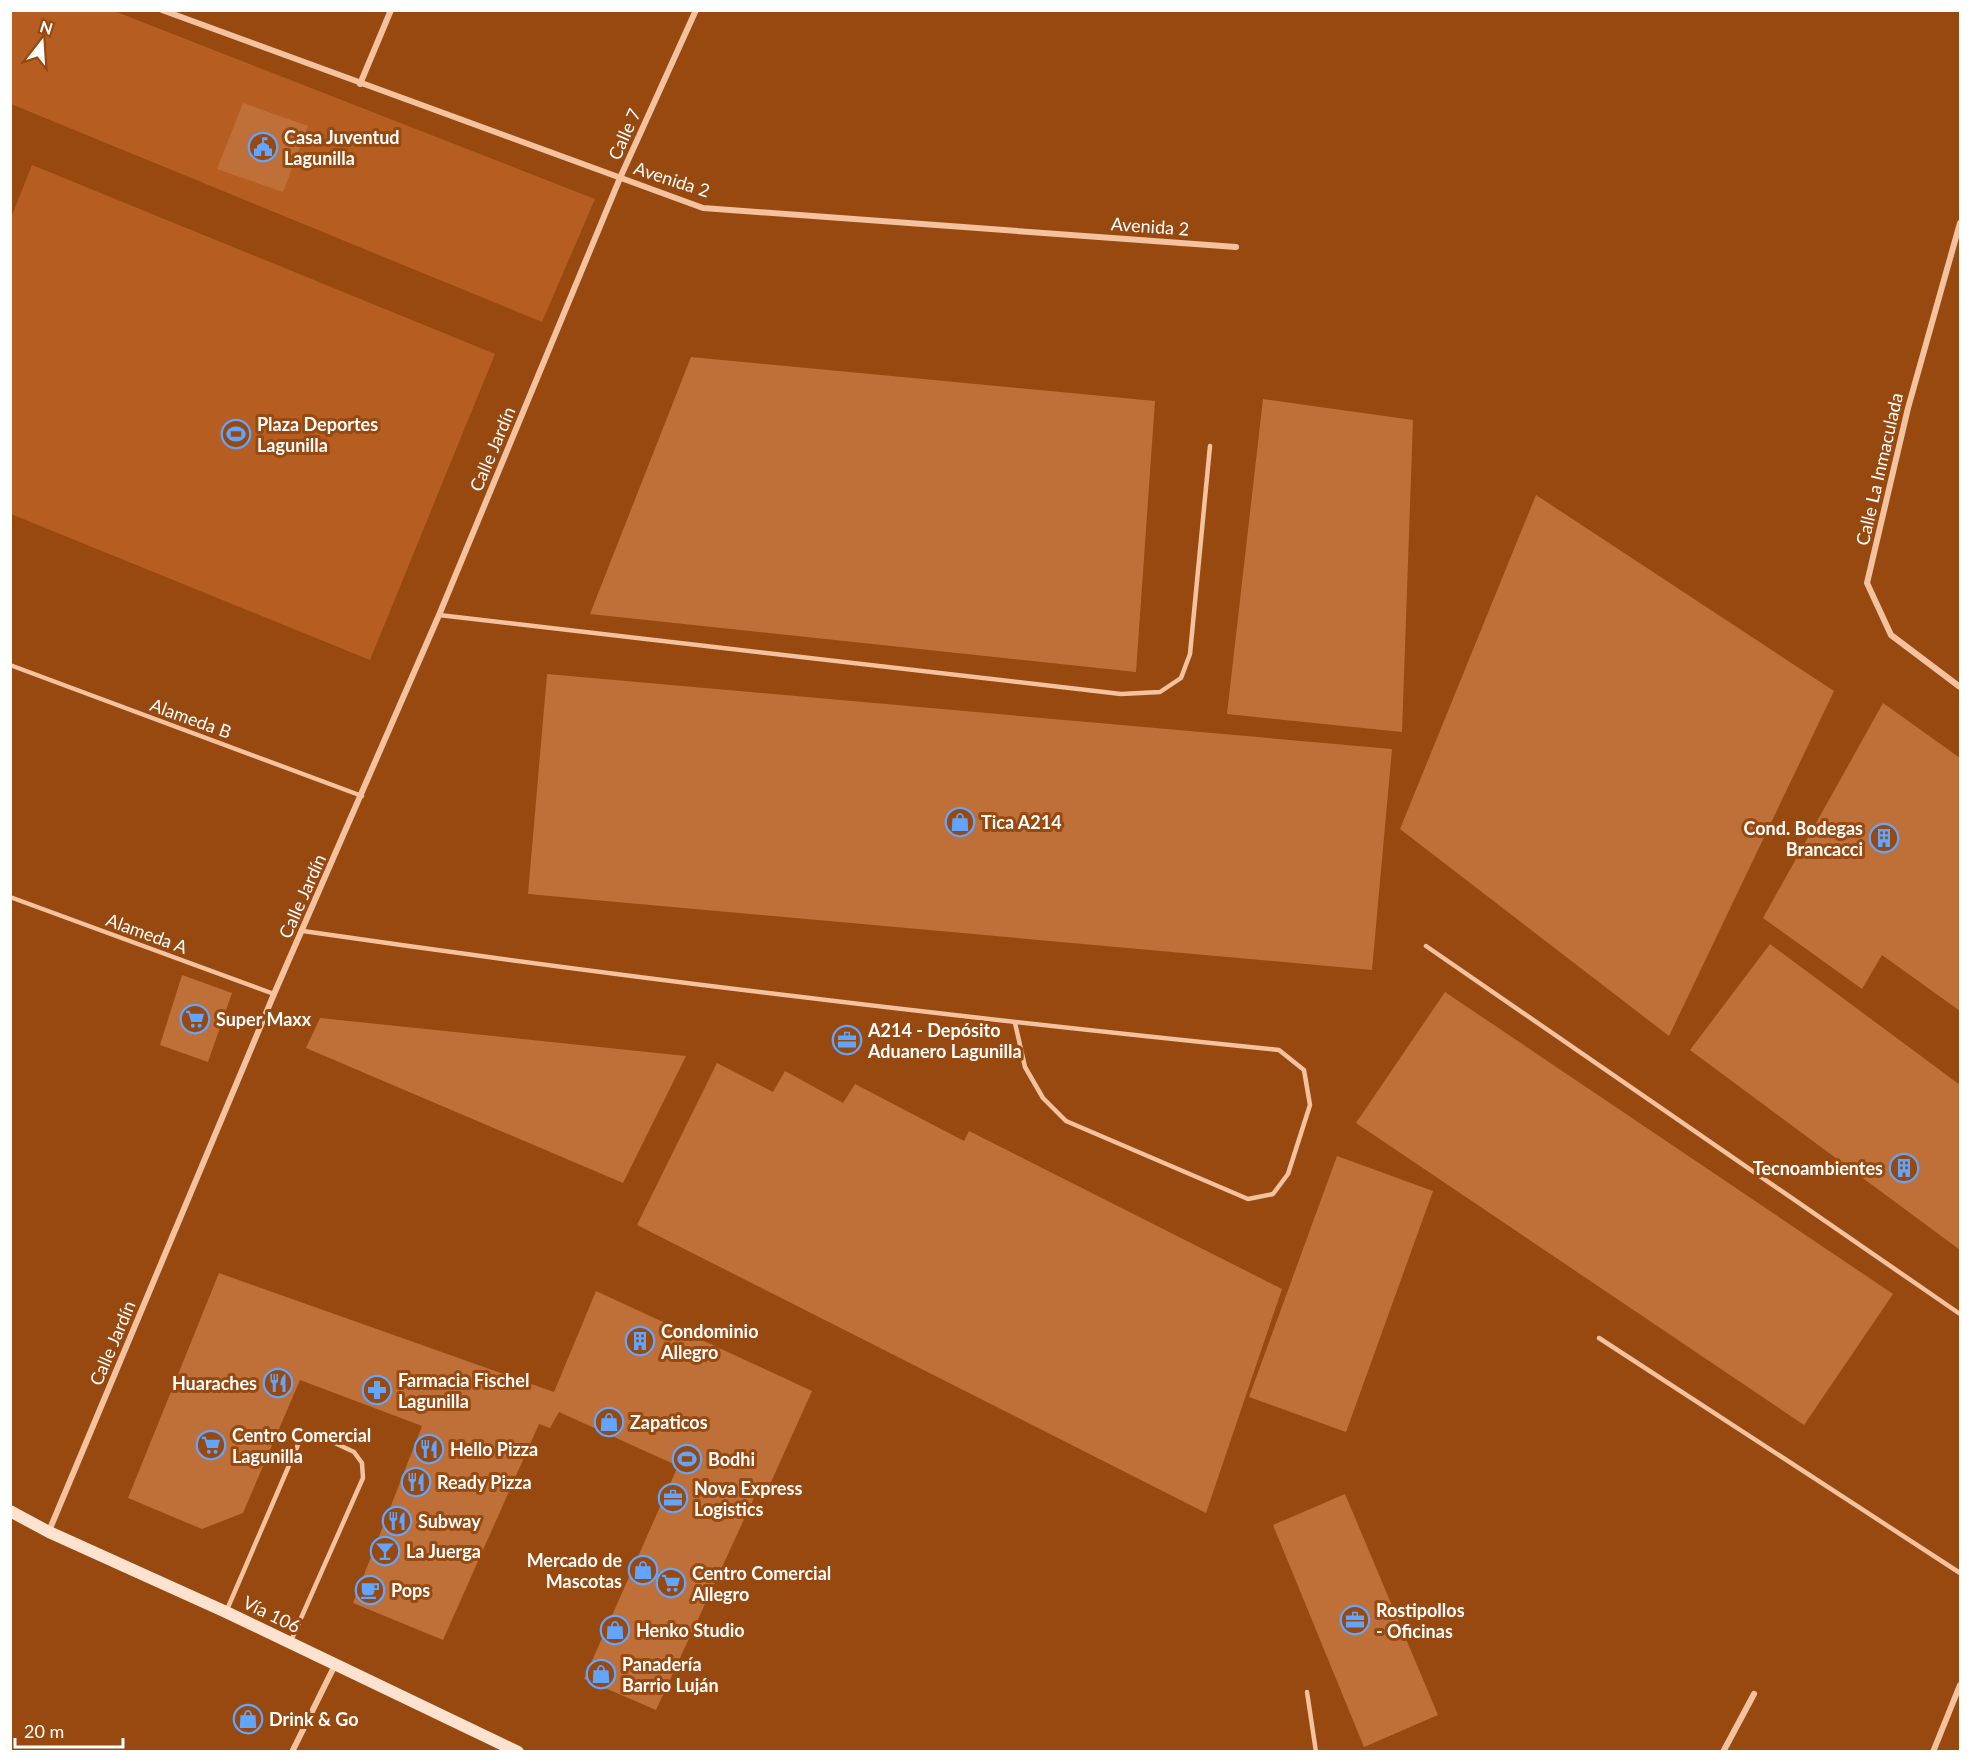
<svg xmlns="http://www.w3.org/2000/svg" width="1971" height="1762" viewBox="0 0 1971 1762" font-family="Lato,sans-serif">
  <rect width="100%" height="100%" fill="#974910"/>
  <!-- green -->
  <g fill="#b65e22">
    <polygon points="10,11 114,11 595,199 542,322 11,104"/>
    <polygon points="32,165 495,354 370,660 11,514 11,218"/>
  </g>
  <!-- building -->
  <g fill="#bf7038">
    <polygon points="243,103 308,126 283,192 217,169"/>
    <polygon points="691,357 1155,401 1136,672 590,614"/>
    <polygon points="1263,399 1413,420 1402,732 1227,714"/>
    <polygon points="1536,495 1834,691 1669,1036 1400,829"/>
    <polygon points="547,674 1392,749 1372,970 528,894"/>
    <polygon points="1883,703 1960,758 1960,1011 1882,955 1862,989 1763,918"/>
    <polygon points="1770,944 1960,1085 1960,1250 1690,1050"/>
    <polygon points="182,975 232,993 208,1062 160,1045"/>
    <polygon points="1445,992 1893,1294 1804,1425 1356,1123"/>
    <polygon points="320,1018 686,1056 623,1183 306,1048"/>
    <polygon points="717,1063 773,1092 785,1071 843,1103 855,1084 964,1141 969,1131 1282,1289 1206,1513 637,1225"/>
    <polygon points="1337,1156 1433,1191 1346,1432 1249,1397"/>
    <polygon points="219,1273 554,1392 596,1291 812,1391 767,1491 759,1487 656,1710 584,1679 678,1466 559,1412 550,1428 539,1424 443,1640 353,1603 422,1426 300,1380 243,1513 202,1529 128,1498"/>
    <polygon points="1345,1494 1438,1715 1364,1747 1273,1525"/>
  </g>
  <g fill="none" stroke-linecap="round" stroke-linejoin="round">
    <!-- lane -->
    <g stroke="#f4c29f" stroke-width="4.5">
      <polyline points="439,615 1121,694 1160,692 1181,678 1190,654 1210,446"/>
      <polyline points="10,665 362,796"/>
      <polyline points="10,897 274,994"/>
      <path d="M303 931C627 978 953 1017 1279 1050L1304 1070 1310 1105 1288 1174 1273 1194 1248 1199 1066 1121 1043 1098 1025 1067 1015 1023"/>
      <polyline points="1426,946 1960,1314"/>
      <polyline points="1599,1338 1960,1573"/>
      <polyline points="226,1612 300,1440 320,1436 354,1452 362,1463 363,1478 290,1643"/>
      <polyline points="1307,1692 1316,1752"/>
    </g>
    <!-- street -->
    <g stroke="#f4c29f" stroke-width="6">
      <polyline points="162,10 703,208 1236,247"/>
      <polyline points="360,84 391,10"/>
      <polyline points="1960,223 1908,408 1867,583 1891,635 1960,687"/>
      <polyline points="49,1531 274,994 439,615 620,178 696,10"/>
      <polyline points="292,1752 335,1665"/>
      <polyline points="1723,1752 1754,1694"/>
      <polyline points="1933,1752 1960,1685"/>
    </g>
    <!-- secondary -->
    <polyline stroke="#fde3cf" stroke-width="12" points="10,1511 49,1532 226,1612 518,1752"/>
  </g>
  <!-- icons -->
  <defs>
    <g id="civic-ring" transform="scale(1.5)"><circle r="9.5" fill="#974910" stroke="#62a5ff" stroke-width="1.5"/><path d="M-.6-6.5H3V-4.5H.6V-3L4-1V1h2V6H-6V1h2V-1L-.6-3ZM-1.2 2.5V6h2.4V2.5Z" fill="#62a5ff"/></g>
    <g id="stadium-ring" transform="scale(1.5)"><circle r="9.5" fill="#974910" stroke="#62a5ff" stroke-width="1.5"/><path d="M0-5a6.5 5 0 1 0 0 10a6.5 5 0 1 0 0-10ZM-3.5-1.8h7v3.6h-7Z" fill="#62a5ff"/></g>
    <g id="shop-ring" transform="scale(1.5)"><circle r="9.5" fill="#974910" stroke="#62a5ff" stroke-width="1.5"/><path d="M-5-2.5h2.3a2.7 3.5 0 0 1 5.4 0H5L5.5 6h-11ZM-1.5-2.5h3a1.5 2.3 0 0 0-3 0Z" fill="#62a5ff"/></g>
    <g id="building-ring" transform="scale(1.5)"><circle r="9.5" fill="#974910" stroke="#62a5ff" stroke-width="1.5"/><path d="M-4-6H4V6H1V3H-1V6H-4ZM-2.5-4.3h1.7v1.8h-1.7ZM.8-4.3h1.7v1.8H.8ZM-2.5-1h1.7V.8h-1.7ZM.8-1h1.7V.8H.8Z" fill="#62a5ff"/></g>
    <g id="supermarket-ring" transform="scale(1.5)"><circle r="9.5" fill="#974910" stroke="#62a5ff" stroke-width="1.5"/><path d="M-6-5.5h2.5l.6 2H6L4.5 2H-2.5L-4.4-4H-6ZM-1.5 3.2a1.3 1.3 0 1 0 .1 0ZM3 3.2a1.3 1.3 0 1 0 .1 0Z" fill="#62a5ff"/></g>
    <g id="office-ring" transform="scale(1.5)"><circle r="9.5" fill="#974910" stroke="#62a5ff" stroke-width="1.5"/><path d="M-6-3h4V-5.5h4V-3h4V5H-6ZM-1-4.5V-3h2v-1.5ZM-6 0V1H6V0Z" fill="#62a5ff"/></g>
    <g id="restaurant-ring" transform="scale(1.5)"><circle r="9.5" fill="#974910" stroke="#62a5ff" stroke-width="1.5"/><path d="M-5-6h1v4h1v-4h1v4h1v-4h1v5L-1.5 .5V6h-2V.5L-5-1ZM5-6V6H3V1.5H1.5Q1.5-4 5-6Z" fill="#62a5ff"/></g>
    <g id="pharmacy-ring" transform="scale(1.5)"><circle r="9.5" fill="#974910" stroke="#62a5ff" stroke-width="1.5"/><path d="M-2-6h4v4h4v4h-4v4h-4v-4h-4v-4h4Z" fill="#62a5ff"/></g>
    <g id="bar-ring" transform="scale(1.5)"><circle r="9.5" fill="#974910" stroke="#62a5ff" stroke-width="1.5"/><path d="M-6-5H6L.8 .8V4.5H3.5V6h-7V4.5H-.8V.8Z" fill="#62a5ff"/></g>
    <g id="cafe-ring" transform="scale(1.5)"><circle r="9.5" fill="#974910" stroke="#62a5ff" stroke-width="1.5"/><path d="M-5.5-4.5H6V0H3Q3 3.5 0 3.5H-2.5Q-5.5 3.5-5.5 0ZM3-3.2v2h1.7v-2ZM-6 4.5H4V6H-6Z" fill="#62a5ff"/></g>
  </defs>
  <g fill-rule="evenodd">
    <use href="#civic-ring" x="263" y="147"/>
    <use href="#stadium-ring" x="236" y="434"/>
    <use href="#shop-ring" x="960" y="822"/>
    <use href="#building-ring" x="1884" y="838"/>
    <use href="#supermarket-ring" x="195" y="1019"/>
    <use href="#office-ring" x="847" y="1040"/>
    <use href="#building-ring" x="1904" y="1168"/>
    <use href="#building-ring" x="640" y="1341"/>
    <use href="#restaurant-ring" x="278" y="1383"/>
    <use href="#pharmacy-ring" x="377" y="1390"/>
    <use href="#shop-ring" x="609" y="1422"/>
    <use href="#supermarket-ring" x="211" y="1445"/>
    <use href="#restaurant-ring" x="429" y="1449"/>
    <use href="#stadium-ring" x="687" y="1459"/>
    <use href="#restaurant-ring" x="416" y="1482"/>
    <use href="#office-ring" x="673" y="1498"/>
    <use href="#restaurant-ring" x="397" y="1521"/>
    <use href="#bar-ring" x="385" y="1551"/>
    <use href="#shop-ring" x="643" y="1570"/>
    <use href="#supermarket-ring" x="671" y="1583"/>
    <use href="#cafe-ring" x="370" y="1590"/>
    <use href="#office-ring" x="1355" y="1620"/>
    <use href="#shop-ring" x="615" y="1630"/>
    <use href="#shop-ring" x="601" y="1674"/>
    <use href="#shop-ring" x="248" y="1719"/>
  </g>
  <g text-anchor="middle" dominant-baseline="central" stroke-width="6" stroke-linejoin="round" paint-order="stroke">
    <!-- street labels -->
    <g font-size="18" fill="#fff" stroke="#974910">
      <text transform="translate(624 134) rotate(-66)">Calle 7</text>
      <text transform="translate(672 179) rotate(18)">Avenida 2</text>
      <text transform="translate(1150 226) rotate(4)">Avenida 2</text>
      <text transform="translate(492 449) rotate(-67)">Calle Jardín</text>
      <text transform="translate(1879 469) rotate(-77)">Calle La Inmaculada</text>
      <text transform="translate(191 718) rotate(20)">Alameda B</text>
      <text transform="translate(302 896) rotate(-66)">Calle Jardín</text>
      <text transform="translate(147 933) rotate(20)">Alameda A</text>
      <text transform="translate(112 1343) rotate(-67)">Calle Jardín</text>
      <text transform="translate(272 1614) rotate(26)">Vía 106</text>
    </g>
    <!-- poi labels -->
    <g font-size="18" font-weight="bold" fill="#fff" stroke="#974910" text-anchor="start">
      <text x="284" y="137">Casa Juventud<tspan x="284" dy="21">Lagunilla</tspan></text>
      <text x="257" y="424">Plaza Deportes<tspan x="257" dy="21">Lagunilla</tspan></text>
      <text x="981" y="822">Tica A214</text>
      <text x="1863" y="828" text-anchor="end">Cond. Bodegas<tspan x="1863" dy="21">Brancacci</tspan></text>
      <text x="216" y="1019">Super Maxx</text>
      <text x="868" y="1030">A214 - Depósito<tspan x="868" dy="21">Aduanero Lagunilla</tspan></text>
      <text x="1883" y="1168" text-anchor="end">Tecnoambientes</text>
      <text x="661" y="1331">Condominio<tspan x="661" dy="21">Allegro</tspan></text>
      <text x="398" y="1380">Farmacia Fischel<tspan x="398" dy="21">Lagunilla</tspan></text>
      <text x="257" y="1383" text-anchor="end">Huaraches</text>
      <text x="630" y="1422">Zapaticos</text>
      <text x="232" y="1435">Centro Comercial<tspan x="232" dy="21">Lagunilla</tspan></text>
      <text x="450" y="1449">Hello Pizza</text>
      <text x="708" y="1459">Bodhi</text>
      <text x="437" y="1482">Ready Pizza</text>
      <text x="694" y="1488">Nova Express<tspan x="694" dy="21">Logistics</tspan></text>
      <text x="418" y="1521">Subway</text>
      <text x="406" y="1551">La Juerga</text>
      <text x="622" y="1560" text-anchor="end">Mercado de<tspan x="622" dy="21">Mascotas</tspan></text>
      <text x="692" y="1573">Centro Comercial<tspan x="692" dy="21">Allegro</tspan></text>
      <text x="391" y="1590">Pops</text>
      <text x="1376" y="1610">Rostipollos<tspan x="1376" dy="21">- Oficinas</tspan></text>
      <text x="636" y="1630">Henko Studio</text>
      <text x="622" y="1664">Panadería<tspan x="622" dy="21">Barrio Luján</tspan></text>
      <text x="269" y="1719">Drink &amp; Go</text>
    </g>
  </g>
  <!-- border -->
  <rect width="1971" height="1762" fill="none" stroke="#ffffff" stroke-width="24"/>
  <!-- north arrow -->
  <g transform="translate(42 42) rotate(17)" stroke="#974910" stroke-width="4.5" paint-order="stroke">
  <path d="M0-4.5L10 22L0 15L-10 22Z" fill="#ffffff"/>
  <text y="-9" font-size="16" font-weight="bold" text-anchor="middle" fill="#ffffff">N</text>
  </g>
  <!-- scale -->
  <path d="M15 1738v9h108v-9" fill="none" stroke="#ffffff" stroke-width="3"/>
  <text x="24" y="1738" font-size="18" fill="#ffffff" stroke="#974910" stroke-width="4.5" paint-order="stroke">20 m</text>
</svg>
